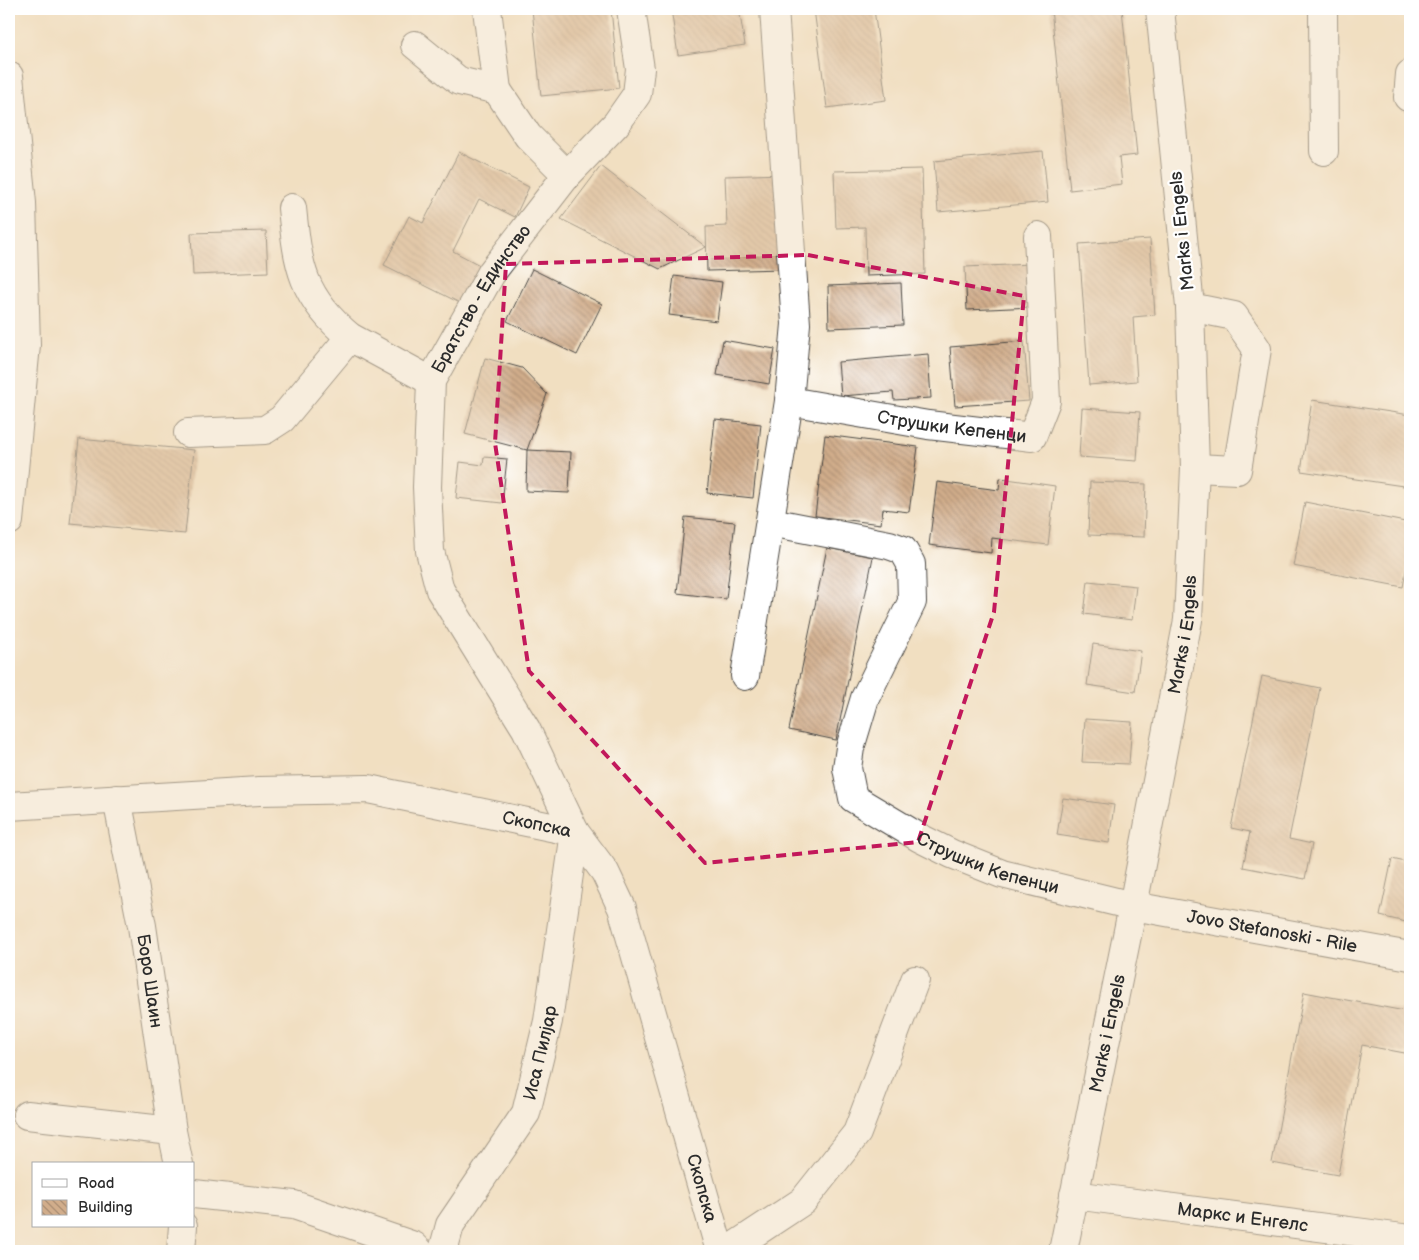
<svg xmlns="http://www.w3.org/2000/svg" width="1419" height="1260" viewBox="0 0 1419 1260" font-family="'Balsamiq Sans',sans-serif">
  <defs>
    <pattern id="building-back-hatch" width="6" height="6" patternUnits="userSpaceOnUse" patternTransform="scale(1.25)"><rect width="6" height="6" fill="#d1ad8b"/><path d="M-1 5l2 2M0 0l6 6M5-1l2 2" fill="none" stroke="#aa8d72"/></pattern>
  </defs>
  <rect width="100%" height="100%" fill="#fff"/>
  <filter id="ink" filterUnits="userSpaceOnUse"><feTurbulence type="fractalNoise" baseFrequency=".02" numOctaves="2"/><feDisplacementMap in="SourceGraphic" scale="10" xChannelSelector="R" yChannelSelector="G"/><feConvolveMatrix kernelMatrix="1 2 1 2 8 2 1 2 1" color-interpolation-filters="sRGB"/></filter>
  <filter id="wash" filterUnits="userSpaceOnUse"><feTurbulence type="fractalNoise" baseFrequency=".0096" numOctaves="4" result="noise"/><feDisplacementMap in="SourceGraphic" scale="20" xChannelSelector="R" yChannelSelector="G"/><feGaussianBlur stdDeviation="1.12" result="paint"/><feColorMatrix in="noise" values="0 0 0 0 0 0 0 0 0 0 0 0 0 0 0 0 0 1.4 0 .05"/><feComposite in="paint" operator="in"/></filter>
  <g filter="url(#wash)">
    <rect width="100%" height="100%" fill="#f1dfc1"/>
    <g id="blocks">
      <!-- building -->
      <g fill="url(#building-back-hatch)">
        <polygon points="532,9 611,9 619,88 541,96"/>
        <polygon points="671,9 739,9 745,45 678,55"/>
        <polygon points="814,9 874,9 886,100 827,108"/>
        <polygon points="1051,9 1122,9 1137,155 1119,157 1122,184 1070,190"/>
        <polygon points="1043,151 1048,202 938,212 934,161"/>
        <polygon points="459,152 529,187 515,217 479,199 453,251 489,270 470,308 384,265 409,216 423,223"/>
        <polygon points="601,166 706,247 660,269 561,219"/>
        <polygon points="922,169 925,274 866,276 865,227 836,228 834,171"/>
        <polygon points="781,174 783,269 707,271 706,227 727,226 725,176"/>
        <polygon points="266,231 268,272 193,275 191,233"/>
        <polygon points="1150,239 1155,315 1133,317 1137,381 1089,385 1079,244"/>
        <polygon points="1031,264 1033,307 967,310 965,267"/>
        <polygon points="532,269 602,304 577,355 507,321"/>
        <polygon points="674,276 722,282 717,321 669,315"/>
        <polygon points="901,283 903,325 829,328 828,286"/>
        <polygon points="723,340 775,349 769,384 717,375"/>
        <polygon points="1024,341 1029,401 955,406 950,347"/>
        <polygon points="928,354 931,398 894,400 893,392 841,396 838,362"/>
        <polygon points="485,358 522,368 547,394 527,450 465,434"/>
        <polygon points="1312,400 1410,415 1410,487 1301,471"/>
        <polygon points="1082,408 1140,412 1137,461 1079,457"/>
        <polygon points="715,419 761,424 753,498 707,493"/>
        <polygon points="825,435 918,447 909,512 883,509 881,524 815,516"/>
        <polygon points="79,439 194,450 185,534 70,523"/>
        <polygon points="527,450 571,452 569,493 526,491"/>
        <polygon points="484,457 507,459 502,503 456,498 460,462 483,465"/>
        <polygon points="1000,478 1055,486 1048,545 992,538 991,553 929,545 937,482 999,490"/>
        <polygon points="1090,482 1146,484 1144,537 1088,535"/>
        <polygon points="1305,502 1410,523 1410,550 1403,587 1293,566"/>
        <polygon points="685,517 735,522 726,599 677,593"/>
        <polygon points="827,548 873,557 836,740 789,730"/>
        <polygon points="1088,581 1136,586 1132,620 1084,614"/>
        <polygon points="1093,644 1141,651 1135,692 1087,685"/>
        <polygon points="1262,676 1320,688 1289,839 1312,844 1305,879 1243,867 1250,832 1231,828"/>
        <polygon points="1085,719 1132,722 1129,764 1082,762"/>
        <polygon points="1063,798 1114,805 1109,843 1057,835"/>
        <polygon points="1392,859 1410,863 1410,923 1380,916"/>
        <polygon points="1304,992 1410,1012 1410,1054 1362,1045 1338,1175 1272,1163"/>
      </g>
    </g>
  </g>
  <g filter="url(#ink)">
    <use href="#blocks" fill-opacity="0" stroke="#494642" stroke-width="1"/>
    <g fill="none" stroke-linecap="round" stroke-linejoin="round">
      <!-- minor casing -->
      <g stroke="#494642" stroke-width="30">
        <g id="minor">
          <polyline points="487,9 497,90"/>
          <polyline points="1323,9 1324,151"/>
          <polyline points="415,45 459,81 497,90 528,136 567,175"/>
          <polyline points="9,76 22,203 26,345 9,521"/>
          <polyline points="1408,97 1410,74"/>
          <path d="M292 208C298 267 302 297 350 337L431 381"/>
          <polyline points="1190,307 1234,316 1257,349 1237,470 1195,468"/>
          <path id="s1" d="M789 401 928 425 1032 437 1046 401 1038 236"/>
          <polyline points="188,433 265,430 282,419 350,337"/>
          <path id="s2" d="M770 522 889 545 903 550 911 564 912 602 865 698 850 748 847 768 853 798 920 838 952 854 1002 874 1133 906 1410 956"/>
          <polyline points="745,676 789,401 796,324 774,9"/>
          <path id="s3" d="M117 799 142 926 172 1131 179 1164"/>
          <path id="s4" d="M9 806 259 791 368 789 575 832 605 872 622 908 720 1251"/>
          <polyline points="27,1115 172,1131"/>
          <polyline points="194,1194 294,1205 414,1246 419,1251"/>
          <path id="s5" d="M1074 1195 1410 1239"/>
          <polyline points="181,1251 183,1226"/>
          <path id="s6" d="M443 1251 450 1225 526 1113 548 1021 575 832 526 729 440 590 430 551 427 487 431 381 492 272 567 175 616 124 637 94 640 69 631 9"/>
          <polyline points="727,1251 803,1201 857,1133 915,980"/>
          <path id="s7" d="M1063 1251 1133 906 1188 620 1195 468 1190 307 1160 9"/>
        </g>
      </g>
      <!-- minor -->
      <use href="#minor" stroke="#fff" stroke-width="28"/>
    </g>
  </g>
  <!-- marked area -->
  <path d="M0 0H1419V1260H0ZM808 255 1024 296 994 612 918 842 705 863 529 671 495 443 506 264Z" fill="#f1dfc1" fill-opacity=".55" fill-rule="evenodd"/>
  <path fill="none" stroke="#c2185b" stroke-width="4" stroke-dasharray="10 6" stroke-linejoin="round" d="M808 255 1024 296 994 612 918 842 705 863 529 671 495 443 506 264Z"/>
  <g text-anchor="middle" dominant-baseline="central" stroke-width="4.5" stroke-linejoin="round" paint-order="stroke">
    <!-- street labels -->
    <g font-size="18" fill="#2b2b2b" stroke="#fff">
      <text transform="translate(1182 231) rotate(-96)">Marks i Engels</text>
      <text stroke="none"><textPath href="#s6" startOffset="1032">Братство - Единство</textPath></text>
      <text stroke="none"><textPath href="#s1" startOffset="165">Струшки Кепенци</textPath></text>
      <text stroke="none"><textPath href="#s7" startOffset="628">Marks i Engels</textPath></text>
      <text stroke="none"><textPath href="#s4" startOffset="532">Скопска</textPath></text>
      <text stroke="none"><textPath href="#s2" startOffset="551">Струшки Кепенци</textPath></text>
      <text stroke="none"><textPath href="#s2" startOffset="844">Jovo Stefanoski - Rile</textPath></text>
      <text stroke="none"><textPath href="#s3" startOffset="185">Боро Шаин</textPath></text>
      <text stroke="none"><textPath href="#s7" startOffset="222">Marks i Engels</textPath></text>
      <text stroke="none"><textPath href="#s6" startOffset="224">Иса Пилјар</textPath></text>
      <text stroke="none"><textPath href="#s4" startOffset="952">Скопска</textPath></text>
      <text stroke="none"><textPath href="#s5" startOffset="170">Маркс и Енгелс</textPath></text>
    </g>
  </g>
  <!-- margin -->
  <rect width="1419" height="1260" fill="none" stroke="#fff" stroke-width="30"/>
  <!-- legend -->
  <rect x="32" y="1162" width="162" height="65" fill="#ffffff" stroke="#aaaaaa"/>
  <rect x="42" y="1179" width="25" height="8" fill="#ffffff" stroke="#aaaaaa"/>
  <text x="78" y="1188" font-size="15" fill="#2b2b2b">Road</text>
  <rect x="42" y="1200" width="25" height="15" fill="url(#building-back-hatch)" stroke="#aaaaaa"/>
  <text x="78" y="1212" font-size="15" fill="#2b2b2b">Building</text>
</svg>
